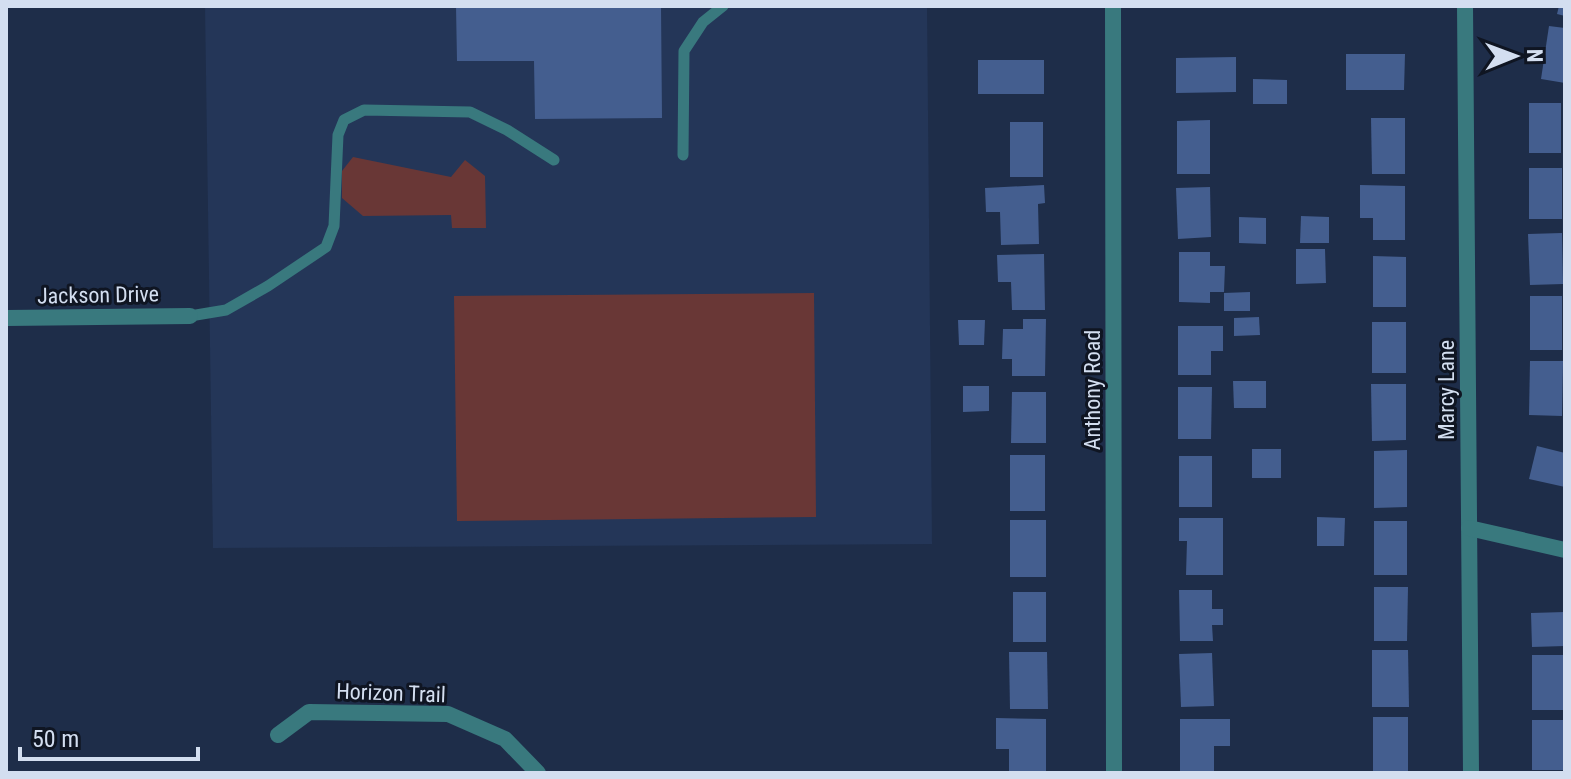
<svg xmlns="http://www.w3.org/2000/svg" width="1571" height="779" viewBox="0 0 1571 779" font-family="'Roboto Condensed',sans-serif">
  <rect width="100%" height="100%" fill="#1e2d49"/>
  <!-- built -->
  <polygon fill="#243658" points="205,6 927,6 932,544 213,548"/>
  <!-- green -->
  <g fill="#693736">
    <polygon points="353,157 451,177 465,160 485,176 486,228 452,228 451,215 363,216 342,198 342,171"/>
    <polygon points="814,293 816,517 457,521 454,296"/>
  </g>
  <!-- building -->
  <g fill="#445e8f">
    <polygon points="456,6 661,6 662,118 535,119 534,61 457,61"/>
    <polygon points="1559,6 1565,6 1565,16 1557,14"/>
    <polygon points="1549,26 1565,28 1565,83 1541,79"/>
    <polygon points="1346,54 1405,54 1404,90 1346,90"/>
    <polygon points="1236,57 1236,92 1176,93 1176,58"/>
    <rect x="978" y="60" width="66" height="34"/>
    <polygon points="1253,79 1287,80 1287,104 1253,104"/>
    <rect x="1529" y="103" width="32" height="50"/>
    <polygon points="1371,118 1405,118 1405,174 1372,174"/>
    <polygon points="1210,120 1210,174 1177,174 1177,121"/>
    <rect x="1010" y="122" width="33" height="55"/>
    <rect x="1529" y="168" width="33" height="51"/>
    <polygon points="1044,185 1045,203 1038,204 1039,244 1001,245 1000,212 986,212 985,188"/>
    <polygon points="1360,185 1405,186 1405,240 1373,240 1373,218 1360,218"/>
    <polygon points="1210,187 1211,237 1178,239 1176,188"/>
    <polygon points="1301,216 1329,217 1329,243 1300,243"/>
    <polygon points="1239,217 1266,218 1266,244 1239,243"/>
    <polygon points="1562,233 1563,284 1530,285 1528,234"/>
    <polygon points="1296,249 1325,249 1326,283 1296,284"/>
    <polygon points="1179,252 1210,252 1210,266 1225,266 1224,292 1210,292 1210,303 1179,302"/>
    <polygon points="1044,254 1045,310 1012,310 1011,282 998,282 997,255"/>
    <polygon points="1373,256 1406,257 1406,307 1373,307"/>
    <polygon points="1250,292 1250,311 1224,311 1224,293"/>
    <rect x="1530" y="296" width="32" height="54"/>
    <polygon points="1259,317 1260,335 1234,336 1234,318"/>
    <polygon points="1023,319 1046,319 1045,376 1012,376 1012,359 1002,359 1003,329 1023,329"/>
    <polygon points="958,320 985,320 984,345 959,345"/>
    <rect x="1372" y="322" width="34" height="51"/>
    <polygon points="1178,326 1223,326 1223,351 1211,351 1211,375 1178,375"/>
    <polygon points="1530,361 1563,361 1562,416 1529,415"/>
    <polygon points="1233,381 1266,381 1266,408 1234,408"/>
    <polygon points="1371,384 1406,384 1406,440 1372,441"/>
    <polygon points="963,386 989,386 989,411 963,412"/>
    <polygon points="1178,387 1212,387 1211,439 1178,439"/>
    <polygon points="1012,392 1046,392 1046,443 1011,443"/>
    <polygon points="1537,446 1565,453 1565,487 1529,479"/>
    <rect x="1252" y="449" width="29" height="29"/>
    <polygon points="1407,450 1407,507 1374,508 1374,451"/>
    <rect x="1010" y="455" width="35" height="56"/>
    <rect x="1179" y="456" width="33" height="51"/>
    <polygon points="1317,517 1345,518 1344,546 1317,546"/>
    <polygon points="1179,518 1223,518 1223,575 1186,575 1187,541 1179,541"/>
    <rect x="1010" y="520" width="36" height="57"/>
    <rect x="1374" y="521" width="33" height="54"/>
    <polygon points="1374,587 1408,587 1407,641 1374,641"/>
    <polygon points="1179,590 1212,590 1212,609 1223,609 1223,625 1212,625 1213,641 1180,641"/>
    <rect x="1013" y="592" width="33" height="50"/>
    <polygon points="1565,612 1565,646 1532,647 1531,613"/>
    <polygon points="1372,650 1408,650 1409,707 1372,707"/>
    <polygon points="1009,652 1047,652 1048,709 1010,709"/>
    <polygon points="1212,653 1214,706 1181,707 1179,654"/>
    <polygon points="1532,655 1565,655 1564,710 1532,710"/>
    <rect x="1373" y="717" width="35" height="56"/>
    <polygon points="996,718 1046,719 1046,773 1009,773 1009,749 996,749"/>
    <polygon points="1180,719 1230,719 1230,746 1214,746 1214,773 1180,773"/>
    <rect x="1532" y="720" width="33" height="50"/>
  </g>
  <g fill="none" stroke-linecap="round" stroke-linejoin="round">
    <!-- lane -->
    <g stroke="#39797e" stroke-width="11">
      <polyline points="683,155 684,51 703,22 723,6"/>
      <polyline points="190,316 226,310 268,286 326,247 334,226 338,135 344,120 364,110 470,112 507,130 554,160"/>
    </g>
    <!-- street -->
    <g stroke="#39797e" stroke-width="16">
      <polyline points="1113,6 1114,773"/>
      <polyline points="1465,6 1471,773"/>
      <polyline points="6,318 190,316"/>
      <polyline points="1469,528 1565,550"/>
      <polyline points="278,735 309,712 448,714 505,739 538,773"/>
    </g>
  </g>
  <g text-anchor="middle" dominant-baseline="central" stroke-width="6" stroke-linejoin="round" paint-order="stroke">
    <!-- street labels -->
    <g font-size="22" fill="#d3def0" stroke="#0f1522">
      <text transform="translate(98 295) rotate(-1)">Jackson Drive</text>
      <text transform="translate(1092 390) rotate(-90)">Anthony Road</text>
      <text transform="translate(1446 390) rotate(-90)">Marcy Lane</text>
      <text transform="translate(391 693) rotate(2)">Horizon Trail</text>
    </g>
  </g>
  <!-- border -->
  <rect width="1571" height="779" fill="none" stroke="#d3def0" stroke-width="16"/>
  <!-- north arrow -->
  <g transform="translate(1515 56) rotate(89)" stroke="#0f1522" stroke-width="6" paint-order="stroke">
  <path d="M0-6L14 30L0 20L-14 30Z" fill="#d3def0"/>
  <text y="-12" font-size="22" font-weight="bold" text-anchor="middle" fill="#d3def0">N</text>
  </g>
  <!-- scale -->
  <path d="M20 747v12h178v-12" fill="none" stroke="#d3def0" stroke-width="4"/>
  <text x="32" y="747" font-size="24" fill="#d3def0" stroke="#0f1522" stroke-width="6" paint-order="stroke">50 m</text>
</svg>
